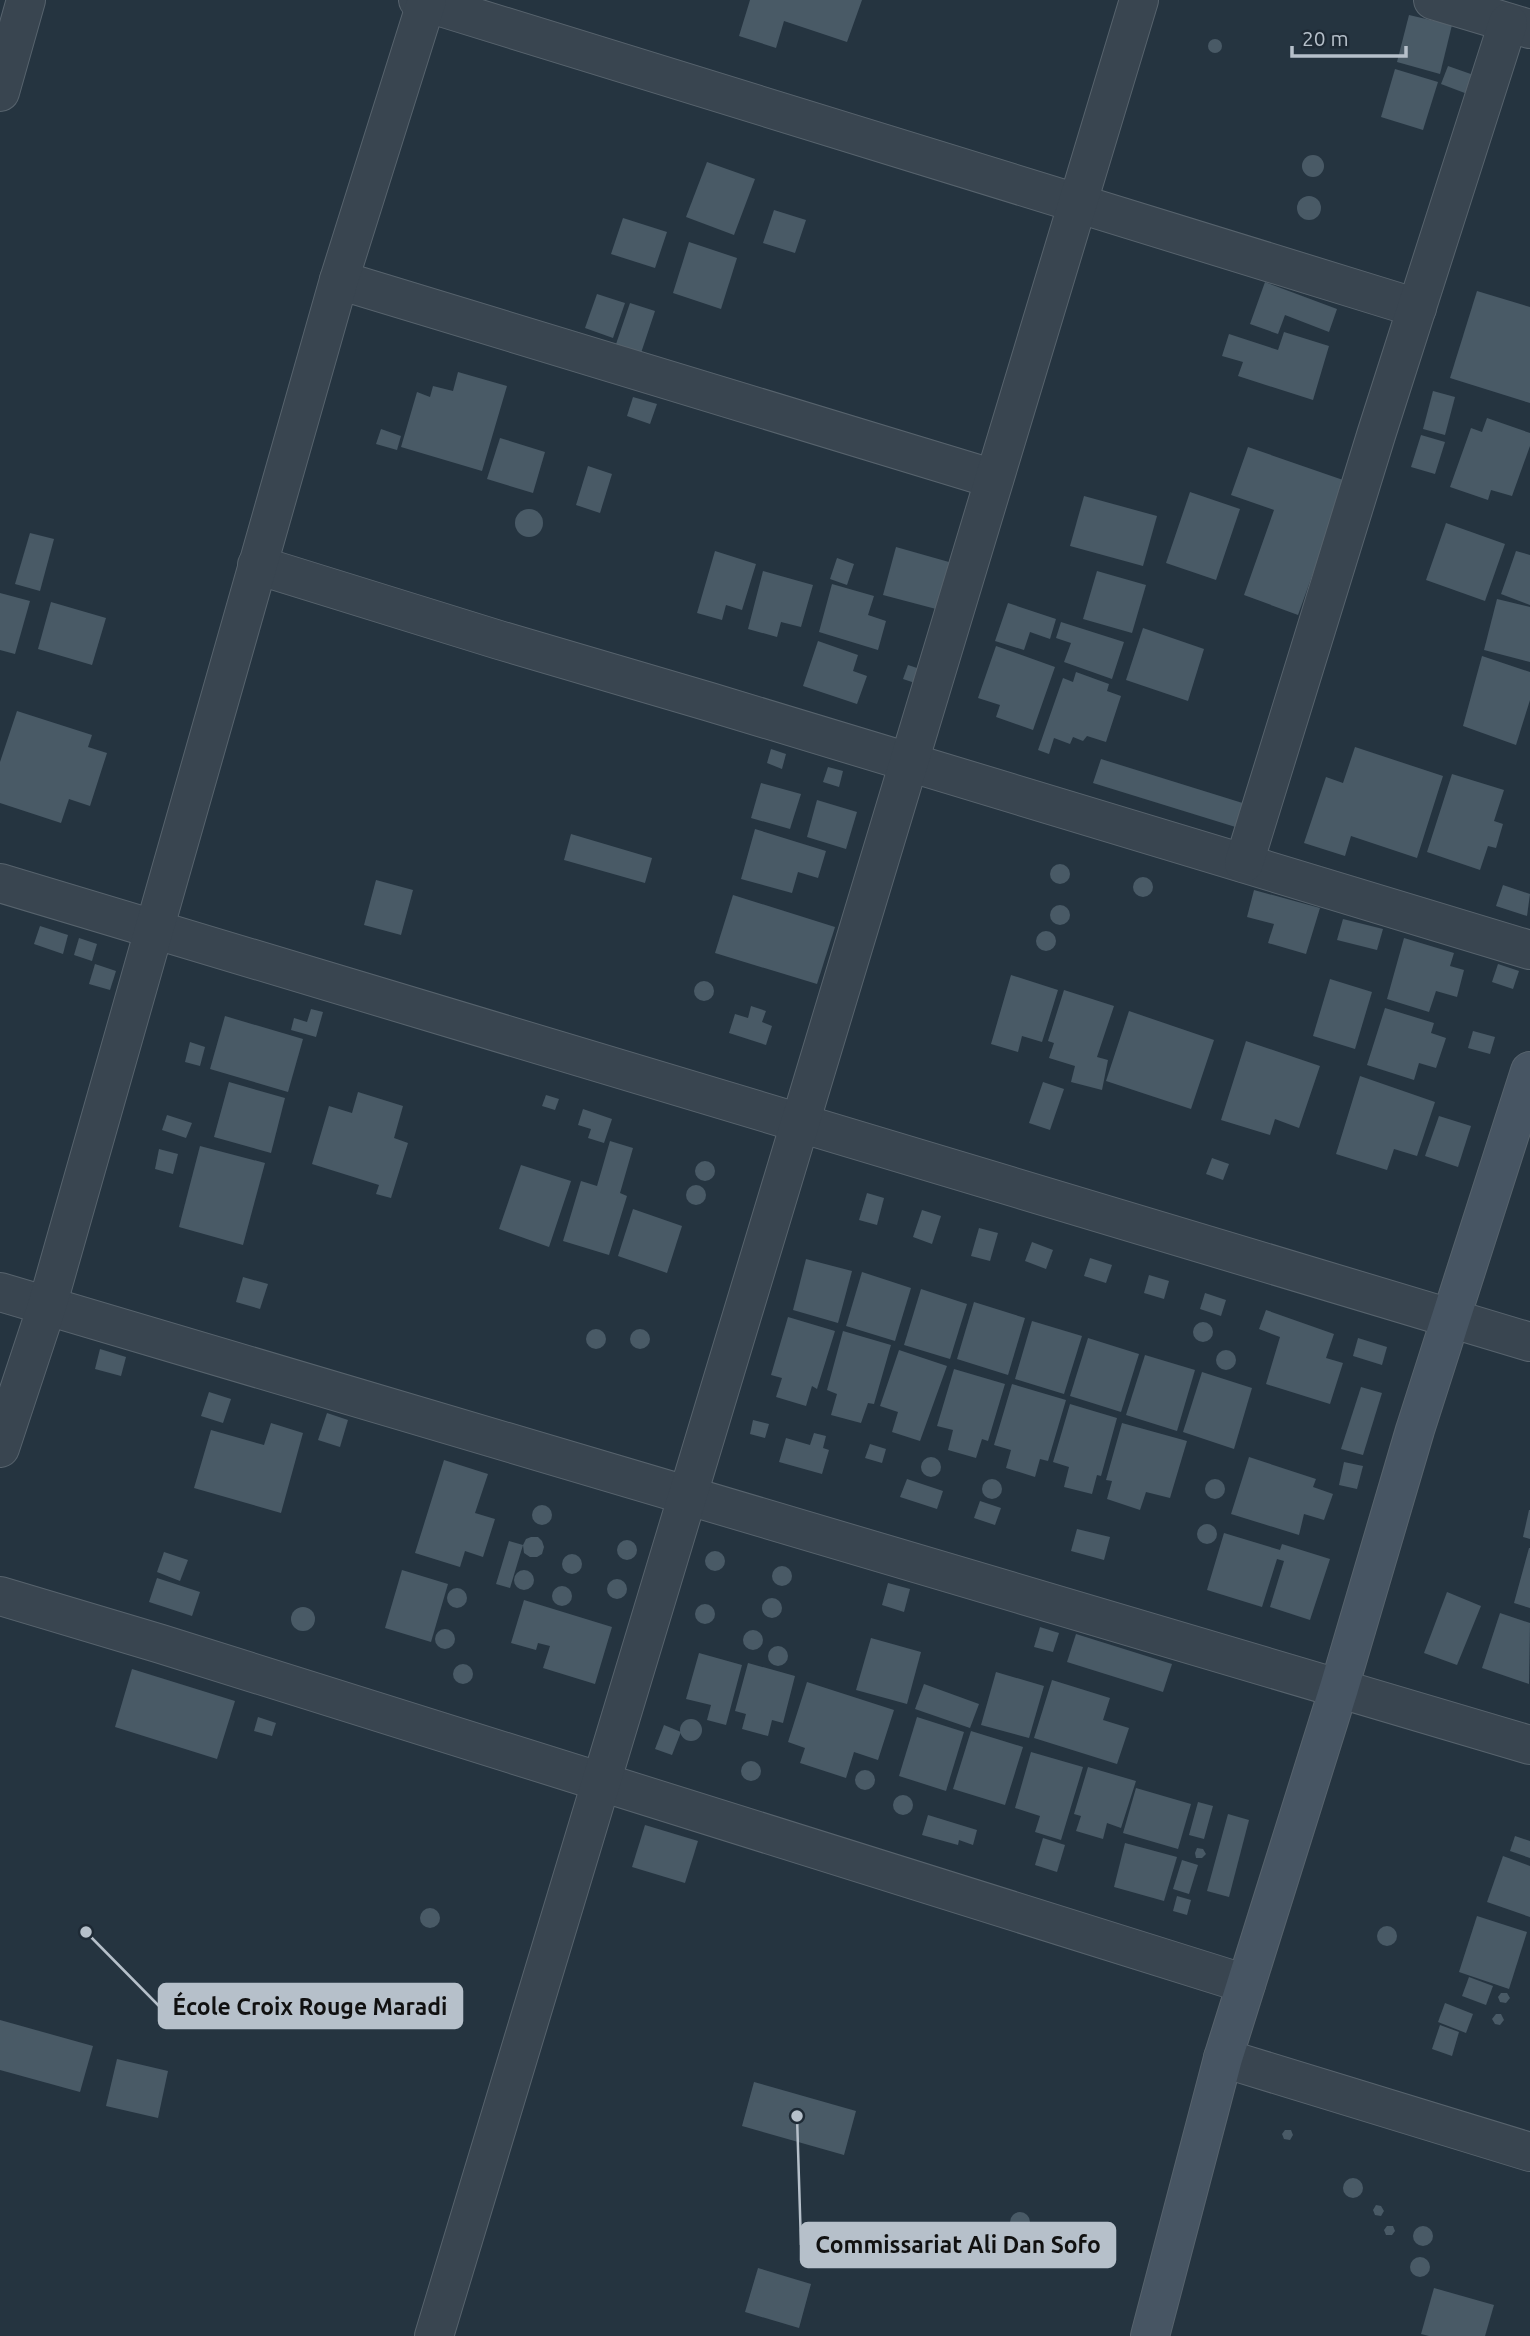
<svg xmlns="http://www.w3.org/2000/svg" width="1530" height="2336" viewBox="0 0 1530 2336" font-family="Ubuntu,sans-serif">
  <rect width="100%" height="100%" fill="#253440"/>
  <!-- building -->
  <g fill="#495a66">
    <polygon points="750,0 862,0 847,42 784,21 776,48 739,36"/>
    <polygon points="1409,15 1452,25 1440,74 1397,62"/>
    <circle cx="1215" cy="46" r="7"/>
    <polygon points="1448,66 1485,79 1478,98 1441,84"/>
    <polygon points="1395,69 1438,82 1423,130 1381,117"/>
    <circle cx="1313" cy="166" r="11"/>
    <polygon points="707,162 755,179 734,235 686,217"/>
    <circle cx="1309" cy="208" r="12"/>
    <polygon points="774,210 806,220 795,253 763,243"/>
    <polygon points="623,218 667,232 655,268 611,254"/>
    <polygon points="689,242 737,258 721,309 673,293"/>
    <polygon points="1265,282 1337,309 1329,332 1285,315 1278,334 1250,324"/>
    <polygon points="1477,291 1530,307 1530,403 1450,378"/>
    <polygon points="597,294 625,303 613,338 585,328"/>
    <polygon points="630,303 655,311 639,359 614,350"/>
    <polygon points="1284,332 1329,346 1313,400 1238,376 1243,362 1222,356 1229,334 1278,350"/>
    <polygon points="458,372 507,386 482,471 401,447 417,392 430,397 433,386 453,391"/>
    <polygon points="1433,391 1455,397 1445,435 1423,429"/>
    <polygon points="633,397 657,404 650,424 627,416"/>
    <polygon points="1487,418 1530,433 1530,446 1512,496 1491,490 1488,500 1450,487 1471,428 1482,432"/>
    <polygon points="381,429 401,436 397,450 376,444"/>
    <polygon points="1421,435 1445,442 1435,474 1411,467"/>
    <polygon points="500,438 545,452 533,493 487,479"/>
    <polygon points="1248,447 1346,481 1298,615 1244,595 1274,510 1231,495"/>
    <polygon points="588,466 612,474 600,513 576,505"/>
    <polygon points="1190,492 1240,509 1216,580 1166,563"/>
    <polygon points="1084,496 1157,516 1143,566 1070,546"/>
    <circle cx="529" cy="523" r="14"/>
    <polygon points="1446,523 1505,544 1485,601 1426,580"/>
    <polygon points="30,533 54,539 40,591 15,584"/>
    <polygon points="896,547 949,562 936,609 883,595"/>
    <polygon points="715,551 756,564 742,610 726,605 722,620 697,613"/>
    <polygon points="1516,551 1530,555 1530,605 1501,594"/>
    <polygon points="837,558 854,564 847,585 830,579"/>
    <polygon points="763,571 813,585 801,627 781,622 777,637 748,629"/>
    <polygon points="1097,571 1146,585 1132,633 1083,619"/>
    <polygon points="832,584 874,596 868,615 886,621 878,650 819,632"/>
    <polygon points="0,593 30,601 15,654 0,650"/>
    <polygon points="1497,599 1530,607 1530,662 1484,650"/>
    <polygon points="51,602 106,618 92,665 38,649"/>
    <polygon points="1008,603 1056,619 1050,639 1030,632 1024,650 995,641"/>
    <polygon points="1061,622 1124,642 1112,679 1064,662 1071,643 1056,638"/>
    <polygon points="1143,628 1204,649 1188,701 1126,680"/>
    <polygon points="818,641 858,655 853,671 867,676 857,704 803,686"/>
    <polygon points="996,646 1055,667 1033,730 996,717 1000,705 978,698"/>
    <polygon points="1482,656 1530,672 1530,700 1516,745 1463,726"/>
    <polygon points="908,665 923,670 918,684 903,679"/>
    <polygon points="1076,672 1109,684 1107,691 1121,696 1106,742 1087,736 1083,741 1073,737 1070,744 1054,738 1049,754 1038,750 1063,678 1073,682"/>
    <polygon points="17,711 92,735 88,747 107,753 90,806 69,799 61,823 0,803 0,762"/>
    <polygon points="1355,747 1443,776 1417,858 1351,836 1345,856 1304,843 1326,777 1343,783"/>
    <polygon points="771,749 786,754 782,769 767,763"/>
    <polygon points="1101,759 1249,805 1242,829 1093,783"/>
    <polygon points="828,767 843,771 839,787 823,782"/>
    <polygon points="1452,774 1504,790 1494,821 1503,824 1496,848 1488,846 1480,870 1427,852"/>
    <polygon points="761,783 801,794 790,829 751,818"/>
    <polygon points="817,800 857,812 846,849 807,837"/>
    <polygon points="755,829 826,851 818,878 798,872 792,893 741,879"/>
    <polygon points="571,834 652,858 645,883 564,860"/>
    <circle cx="1060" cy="874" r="10"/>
    <circle cx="1143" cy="887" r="10"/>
    <polygon points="376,880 413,890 401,935 364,925"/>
    <polygon points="1503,885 1530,894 1527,916 1496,906"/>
    <polygon points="1254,890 1320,908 1306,954 1268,943 1274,924 1247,917"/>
    <polygon points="733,895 835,927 817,984 715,953"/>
    <circle cx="1060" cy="915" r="10"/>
    <polygon points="1343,919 1383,929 1377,950 1337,940"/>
    <polygon points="40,926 68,935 63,954 34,944"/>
    <circle cx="1046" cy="941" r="10"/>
    <polygon points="79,938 97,944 92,961 74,955"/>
    <polygon points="1404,938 1454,953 1450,966 1464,970 1457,997 1436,991 1429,1012 1387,999"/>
    <polygon points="95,964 116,971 110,990 89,984"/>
    <polygon points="1498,964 1519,971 1513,989 1492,982"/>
    <polygon points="1011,975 1058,990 1042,1042 1022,1036 1018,1052 991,1044"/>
    <polygon points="1330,979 1372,992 1355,1049 1313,1036"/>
    <circle cx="704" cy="991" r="10"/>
    <polygon points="1064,990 1114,1006 1097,1057 1108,1060 1102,1090 1071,1082 1075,1066 1049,1058 1054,1043 1048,1041"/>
    <polygon points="751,1006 766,1011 762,1022 772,1026 766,1045 729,1033 735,1014 748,1018"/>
    <polygon points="1385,1008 1434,1023 1431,1033 1446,1038 1436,1068 1419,1063 1414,1080 1367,1065"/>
    <polygon points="311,1009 323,1012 316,1037 291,1030 294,1018 307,1022"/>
    <polygon points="1129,1011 1214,1040 1191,1109 1106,1081"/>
    <polygon points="225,1016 303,1039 288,1092 210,1069"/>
    <polygon points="1473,1031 1495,1037 1490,1054 1468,1048"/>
    <polygon points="1246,1041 1320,1066 1299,1128 1275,1119 1270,1135 1221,1120"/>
    <polygon points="190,1042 205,1047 200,1066 185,1062"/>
    <polygon points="1360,1076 1435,1102 1417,1156 1394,1149 1387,1170 1336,1154"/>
    <polygon points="229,1082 285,1098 271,1153 214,1137"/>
    <polygon points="1043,1082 1064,1089 1050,1130 1029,1123"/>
    <polygon points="358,1092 403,1106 394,1138 408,1143 391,1198 376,1194 379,1185 312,1164 329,1106 352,1113"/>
    <polygon points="546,1095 559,1099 555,1110 542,1106"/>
    <polygon points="583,1109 612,1119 604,1143 588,1138 591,1129 578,1125"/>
    <polygon points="167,1115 192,1123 186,1138 162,1130"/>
    <polygon points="1439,1116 1471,1126 1458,1167 1425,1156"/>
    <polygon points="610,1141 633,1148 620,1193 627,1196 609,1255 563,1241 581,1181 597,1186"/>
    <polygon points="200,1146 265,1163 243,1245 179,1227"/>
    <polygon points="159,1149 178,1154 173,1174 155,1169"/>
    <polygon points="1212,1158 1229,1164 1223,1180 1206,1174"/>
    <circle cx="705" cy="1171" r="10"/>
    <polygon points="521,1165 571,1181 549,1247 499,1229"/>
    <circle cx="696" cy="1195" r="10"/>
    <polygon points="867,1193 884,1198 877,1225 859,1220"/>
    <polygon points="633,1209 682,1226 667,1273 618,1256"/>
    <polygon points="922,1210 941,1216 932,1244 913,1237"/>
    <polygon points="979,1228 998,1233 990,1261 971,1256"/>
    <polygon points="1032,1242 1053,1250 1046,1269 1025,1261"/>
    <polygon points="1090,1258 1112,1265 1106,1283 1084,1276"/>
    <polygon points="806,1259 852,1271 838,1323 793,1310"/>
    <polygon points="862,1272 911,1288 895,1341 846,1326"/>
    <polygon points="1149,1275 1169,1281 1164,1299 1144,1293"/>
    <polygon points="243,1277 268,1284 260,1309 236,1302"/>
    <polygon points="921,1289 967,1304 950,1359 904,1345"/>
    <polygon points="1205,1293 1226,1300 1221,1316 1200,1309"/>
    <polygon points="974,1302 1025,1318 1008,1375 957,1359"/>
    <polygon points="1266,1310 1334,1334 1326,1358 1343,1363 1330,1404 1266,1384 1280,1337 1259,1329"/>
    <polygon points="788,1317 835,1331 817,1389 812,1386 806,1406 776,1397 782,1378 771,1375"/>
    <polygon points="1032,1321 1082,1336 1064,1394 1015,1379"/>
    <circle cx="1203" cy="1332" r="10"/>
    <circle cx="596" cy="1339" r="10"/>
    <circle cx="640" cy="1339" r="10"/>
    <polygon points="843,1331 891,1345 874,1404 868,1403 861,1423 831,1415 837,1394 827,1390"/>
    <polygon points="1088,1338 1139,1354 1121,1412 1070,1396"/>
    <polygon points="1358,1338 1387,1347 1382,1365 1353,1356"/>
    <polygon points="100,1349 126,1357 121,1376 95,1369"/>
    <circle cx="1226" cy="1360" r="10"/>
    <polygon points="899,1350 947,1366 920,1441 892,1432 898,1412 880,1406"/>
    <polygon points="1145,1355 1195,1370 1177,1431 1126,1415"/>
    <polygon points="954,1369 1005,1384 988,1441 982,1439 976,1458 948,1450 953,1430 937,1426"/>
    <polygon points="1202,1372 1252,1388 1234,1449 1183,1432"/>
    <polygon points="1012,1384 1066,1400 1048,1461 1040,1459 1035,1477 1006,1468 1011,1450 994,1445"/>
    <polygon points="1361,1387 1382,1393 1363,1455 1341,1449"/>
    <polygon points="209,1392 231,1399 223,1423 201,1416"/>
    <polygon points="1070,1404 1117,1418 1101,1476 1097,1475 1092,1494 1064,1487 1069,1467 1053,1462"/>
    <polygon points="327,1413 348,1420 340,1447 318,1440"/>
    <polygon points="753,1420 769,1424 765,1438 750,1434"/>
    <polygon points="271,1423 303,1433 281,1513 194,1488 211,1430 264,1445"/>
    <polygon points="1122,1423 1187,1441 1170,1498 1146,1492 1140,1510 1107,1499 1112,1481 1106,1480"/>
    <polygon points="814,1433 826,1436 823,1448 829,1450 822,1474 779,1462 786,1438 810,1445"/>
    <polygon points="870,1444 886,1449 882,1463 865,1458"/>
    <circle cx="931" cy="1467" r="10"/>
    <polygon points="1249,1457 1316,1479 1313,1487 1333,1494 1324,1520 1304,1514 1299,1535 1231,1514"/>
    <polygon points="444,1460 488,1474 475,1513 495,1519 483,1557 465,1551 460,1567 415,1553"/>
    <polygon points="1344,1462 1363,1466 1357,1489 1339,1485"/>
    <circle cx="992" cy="1489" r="10"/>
    <circle cx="1215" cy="1489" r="10"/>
    <polygon points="907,1479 943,1491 937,1509 900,1497"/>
    <polygon points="980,1501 1001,1508 995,1525 974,1518"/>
    <circle cx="542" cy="1515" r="10"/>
    <polygon points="1529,1510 1530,1510 1530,1539 1523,1537"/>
    <circle cx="1207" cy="1534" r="10"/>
    <polygon points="1077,1529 1110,1537 1104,1560 1071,1551"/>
    <polygon points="1224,1533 1280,1550 1282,1544 1330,1559 1310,1620 1270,1607 1284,1561 1277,1559 1262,1607 1207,1590"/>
    <polygon points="531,1537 538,1537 542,1541 544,1547 542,1554 537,1557 530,1557 524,1553 523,1545 510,1588 496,1584 509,1541 523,1545 526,1539"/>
    <circle cx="627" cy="1550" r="10"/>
    <polygon points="1529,1548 1530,1548 1530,1608 1514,1603"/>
    <circle cx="715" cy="1561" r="10"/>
    <polygon points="164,1552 188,1560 180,1581 157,1572"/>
    <circle cx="572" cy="1564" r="10"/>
    <circle cx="782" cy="1576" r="10"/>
    <circle cx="524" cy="1580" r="10"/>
    <polygon points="402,1570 448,1584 431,1642 385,1628"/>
    <polygon points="157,1578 200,1592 192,1616 149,1602"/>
    <circle cx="617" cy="1589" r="10"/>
    <polygon points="888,1583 910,1589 904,1612 882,1605"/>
    <circle cx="562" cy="1596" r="10"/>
    <circle cx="457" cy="1598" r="10"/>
    <polygon points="1447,1592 1481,1606 1457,1665 1424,1653"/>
    <circle cx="772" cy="1608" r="10"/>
    <polygon points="524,1600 612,1627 595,1684 543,1668 550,1646 538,1643 536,1650 511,1643"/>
    <circle cx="705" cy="1614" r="10"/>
    <circle cx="303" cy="1619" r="12"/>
    <polygon points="1500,1613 1530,1623 1529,1684 1482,1668"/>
    <polygon points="1040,1627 1059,1633 1053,1652 1034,1647"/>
    <circle cx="445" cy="1639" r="10"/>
    <circle cx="753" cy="1640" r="10"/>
    <polygon points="1076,1634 1172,1664 1163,1692 1067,1662"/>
    <polygon points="871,1638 921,1652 907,1704 856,1690"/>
    <circle cx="778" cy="1656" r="10"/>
    <polygon points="699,1653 742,1665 726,1725 707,1720 711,1705 686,1699"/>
    <polygon points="748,1663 795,1676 783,1723 772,1720 768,1736 742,1729 746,1714 735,1711"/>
    <circle cx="463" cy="1674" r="10"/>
    <polygon points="132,1669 235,1701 217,1759 115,1727"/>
    <polygon points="996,1672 1044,1686 1029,1738 981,1725"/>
    <polygon points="1052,1680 1110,1698 1103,1720 1129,1728 1117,1764 1034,1738"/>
    <polygon points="807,1682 894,1710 878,1760 854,1752 846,1778 800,1763 805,1748 788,1742"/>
    <polygon points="924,1684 979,1704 970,1728 915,1709"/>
    <polygon points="258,1717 276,1723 272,1736 254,1731"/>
    <polygon points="917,1717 964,1732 946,1791 899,1776"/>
    <circle cx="691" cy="1730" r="11"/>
    <polygon points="664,1725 681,1732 672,1755 655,1749"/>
    <polygon points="971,1731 1023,1747 1005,1805 953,1789"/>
    <polygon points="1031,1752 1083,1767 1061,1840 1035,1832 1040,1816 1015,1808"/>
    <circle cx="751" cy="1771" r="10"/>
    <polygon points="1088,1767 1136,1781 1121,1828 1107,1823 1103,1839 1076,1831 1081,1816 1074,1814"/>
    <circle cx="865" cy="1780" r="10"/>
    <polygon points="1136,1788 1191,1804 1178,1849 1123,1833"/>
    <circle cx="903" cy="1805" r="10"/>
    <polygon points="1198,1802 1213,1806 1204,1839 1189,1835"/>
    <polygon points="1228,1814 1249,1820 1229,1897 1207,1891"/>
    <polygon points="928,1815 977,1830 973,1845 959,1840 958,1845 922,1835"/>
    <polygon points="645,1825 698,1841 685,1883 632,1867"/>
    <polygon points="1515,1836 1530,1841 1530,1858 1510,1851"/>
    <polygon points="1043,1838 1065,1845 1057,1872 1035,1865"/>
    <polygon points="1125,1843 1177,1857 1164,1901 1114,1887"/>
    <polygon points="1197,1848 1203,1849 1206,1854 1202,1858 1196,1858 1195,1853"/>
    <polygon points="1503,1856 1530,1866 1530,1917 1487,1902"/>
    <polygon points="1182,1860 1198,1865 1189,1894 1173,1889"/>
    <polygon points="1177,1896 1191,1900 1187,1915 1173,1911"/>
    <circle cx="430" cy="1918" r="10"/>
    <polygon points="1477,1916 1527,1932 1509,1989 1459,1972"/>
    <circle cx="1387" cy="1936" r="10"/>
    <polygon points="1469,1977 1493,1986 1486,2005 1462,1996"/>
    <polygon points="1501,1993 1507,1993 1510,1998 1506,2003 1500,2002 1498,1997"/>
    <polygon points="1445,2003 1473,2014 1466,2033 1438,2022"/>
    <polygon points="1496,2014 1501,2014 1504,2020 1500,2025 1495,2024 1492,2019"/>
    <polygon points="0,2020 93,2046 80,2092 0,2070"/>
    <polygon points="1440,2025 1459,2032 1452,2056 1432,2049"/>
    <polygon points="117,2059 168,2071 158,2118 106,2106"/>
    <polygon points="754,2082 856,2111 844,2155 742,2126"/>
    <polygon points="1285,2130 1291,2130 1293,2135 1290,2140 1284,2139 1282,2134"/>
    <circle cx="1353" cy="2188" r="10"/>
    <polygon points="1376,2205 1381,2206 1384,2211 1381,2216 1375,2215 1373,2210"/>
    <circle cx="1020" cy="2222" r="10"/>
    <circle cx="1423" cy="2236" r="10"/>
    <polygon points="1387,2226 1393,2226 1395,2231 1392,2235 1386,2235 1384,2230"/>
    <circle cx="1420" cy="2267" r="10"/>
    <polygon points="758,2268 811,2284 799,2328 745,2312"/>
    <polygon points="1434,2288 1494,2305 1485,2336 1429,2336 1421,2334"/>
  </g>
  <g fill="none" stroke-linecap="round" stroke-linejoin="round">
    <!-- street casing -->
    <g stroke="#57636d" stroke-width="40">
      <g id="street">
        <polyline points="418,0 1417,308"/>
        <polyline points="1433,0 1530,29"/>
        <polyline points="0,92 26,0"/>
        <polyline points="339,280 994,479"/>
        <polyline points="257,565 499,640 710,702 1530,950"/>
        <polyline points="1244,863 1377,432 1508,23"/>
        <polyline points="0,883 1530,1342"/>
        <polyline points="0,1292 1530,1745"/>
        <polyline points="0,1448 47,1306 339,280 427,0"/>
        <polyline points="0,1596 161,1644 1246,1984"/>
        <polyline points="1223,2058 1530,2152"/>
        <polyline points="434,2336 1139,0"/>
      </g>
    </g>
    <!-- secondary casing -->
    <g stroke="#57636d" stroke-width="40">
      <polyline id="secondary" points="1150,2336 1223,2058 1339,1688 1415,1430 1530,1071"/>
    </g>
    <!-- street -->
    <use href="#street" stroke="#394550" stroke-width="38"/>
    <!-- secondary -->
    <use href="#secondary" stroke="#475563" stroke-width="38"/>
  </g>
  <!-- callouts -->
  <path fill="none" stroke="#b6c0ca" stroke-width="2.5" d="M86 1932L159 2006M797 2116L801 2245"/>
  <g fill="#b6c0ca" stroke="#1e2a35" stroke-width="2.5">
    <circle cx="86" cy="1932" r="7"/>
    <circle cx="797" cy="2116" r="7"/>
  </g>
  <g fill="#b6c0ca" stroke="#b6c0ca" stroke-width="2.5">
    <rect x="159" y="1984" width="303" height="44" rx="7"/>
    <rect x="801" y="2223" width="314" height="44" rx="7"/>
  </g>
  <g font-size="23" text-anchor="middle" font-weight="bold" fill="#111">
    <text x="310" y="2015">École Croix Rouge Maradi</text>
    <text x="958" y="2253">Commissariat Ali Dan Sofo</text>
  </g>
  <!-- scale -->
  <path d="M1292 46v10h114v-10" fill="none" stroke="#b6c0ca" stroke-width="3.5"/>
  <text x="1302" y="46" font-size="21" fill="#b6c0ca" stroke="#1e2a35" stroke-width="5" paint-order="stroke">20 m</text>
</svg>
